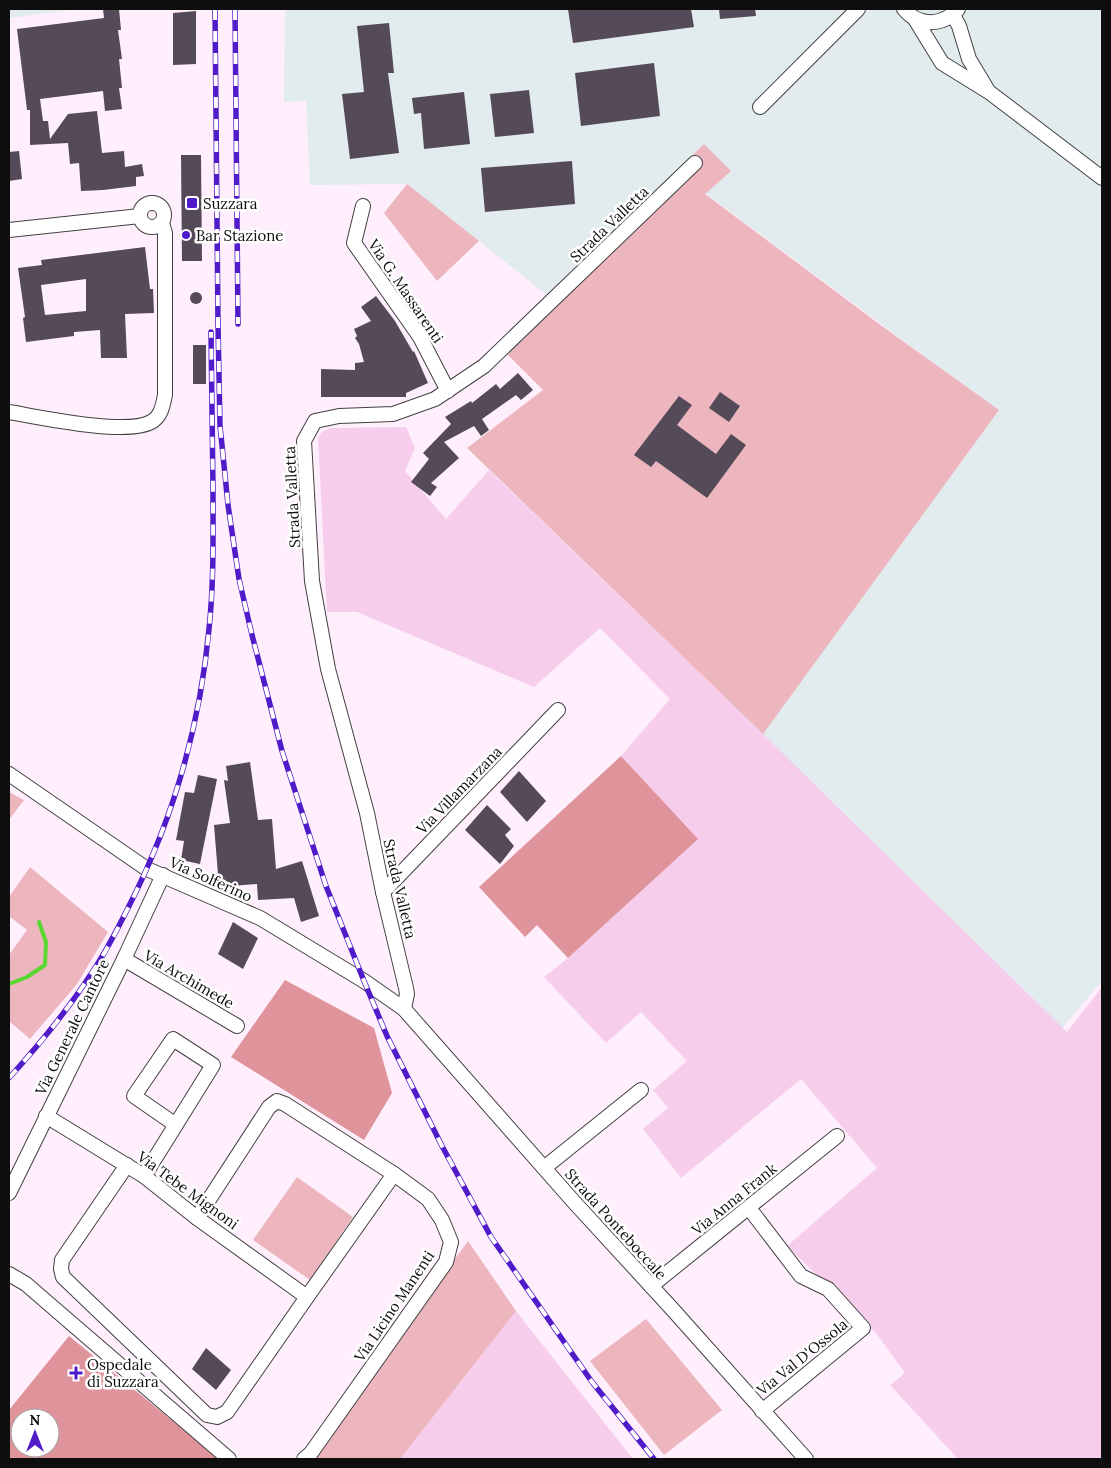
<svg xmlns="http://www.w3.org/2000/svg" width="1111" height="1468" viewBox="0 0 1111 1468" font-family="Lora,serif">
  <rect width="100%" height="100%" fill="#ffeffd"/>
  <!-- industrial -->
  <g fill="#e2ebed">
    <polygon points="9,9 79,9 9,18"/>
    <polygon points="285,9 1102,9 1102,981 1058,1033 757,729 994,408 705,193 704,144 547,295 407,184 310,185 306,101 284,102"/>
  </g>
  <!-- farmland -->
  <g fill="#f7cdec">
    <polygon points="406,427 415,448 405,471 446,519 489,470 763,734 1067,1032 1102,987 1102,1459 958,1459 890,1385 905,1373 876,1333 787,1246 877,1168 801,1079 681,1178 643,1129 668,1108 653,1090 687,1061 641,1012 606,1043 544,977 568,958 697,839 621,756 670,699 600,628 534,687 357,612 327,612 318,438 322,432 330,428"/>
    <polygon points="516,1311 633,1459 400,1459"/>
  </g>
  <!-- green -->
  <g fill="#edb6bf">
    <polygon points="704,144 731,171 705,194 886,329 999,410 763,734 467,448 543,390 498,345"/>
    <polygon points="407,184 479,241 437,281 384,213"/>
    <polygon points="9,792 24,800 9,820"/>
    <polygon points="30,867 108,932 77,984 30,1039 9,1021 9,955 27,930 9,916 9,897"/>
    <polygon points="297,1177 353,1217 310,1280 253,1240"/>
    <polygon points="468,1241 516,1311 400,1459 309,1459"/>
    <polygon points="646,1319 722,1410 664,1455 590,1361"/>
  </g>
  <!-- forest -->
  <g fill="#df949b" fill-rule="evenodd">
    <polygon points="621,756 698,839 568,958 537,925 525,937 479,887"/>
    <polygon points="285,980 374,1028 392,1093 364,1140 231,1057"/>
    <path d="M69 1336 219 1459H9V1410ZM20 1418H50V1448H20Z"/>
  </g>
  <g fill="none" stroke-linecap="round" stroke-linejoin="round">
    <!-- stream -->
    <polyline stroke="#5bd731" stroke-width="4" points="9,984 27,977 45,965 46,942 39,922"/>
  </g>
  <!-- building -->
  <g fill="#544a58" fill-rule="evenodd">
    <polygon points="103,9 119,9 121,30 118,30 122,59 119,59 122,88 119,88 122,109 105,111 103,91 40,99 43,121 48,121 50,139 68,114 97,111 102,153 124,151 125,167 142,164 144,176 136,177 136,186 103,190 81,191 79,163 70,164 68,143 30,145 30,110 27,110 17,29 104,18"/>
    <polygon points="568,9 691,9 694,27 573,43"/>
    <polygon points="719,9 755,9 756,16 720,19"/>
    <polygon points="196,11 196,64 173,65 173,13"/>
    <polygon points="389,23 394,73 388,73 399,153 350,159 342,94 364,92 357,26"/>
    <polygon points="654,63 660,116 581,126 575,73"/>
    <polygon points="529,90 534,133 495,137 490,94"/>
    <polygon points="464,92 470,144 424,149 421,113 414,114 412,98"/>
    <polygon points="19,151 22,179 9,181 9,152"/>
    <polygon points="181,155 201,155 202,261 182,261"/>
    <polygon points="572,161 575,204 485,212 481,168"/>
    <path d="M145 247 150 289H153L154 313 125 314 127 358H101L100 330 74 332V336L26 342 23 318 25 317 18 268 42 265 41 260ZM86 279V311L45 315 41 285Z"/>
    <circle cx="196" cy="298" r="6"/>
    <polygon points="376,296 395,321 413,352 414,351 428,383 406,393 406,397 321,397 321,369 355,370 355,363 364,362 359,344 355,338 357,336 354,329 371,321 361,307"/>
    <rect x="193" y="345" width="13" height="39"/>
    <polygon points="518,373 533,390 521,400 516,395 482,419 489,430 481,436 474,426 444,442 459,458 431,483 437,487 430,496 411,482 429,459 423,453 451,424 445,417 471,401 472,403 496,384 500,389"/>
    <polygon points="720,392 740,406 729,422 709,408"/>
    <polygon points="679,396 692,405 677,425 716,454 731,434 746,445 707,498 656,461 651,467 634,455"/>
    <polygon points="250,762 258,820 272,819 276,869 302,861 319,916 301,922 294,898 258,900 257,884 219,887 214,825 230,823 224,780 228,781 226,766"/>
    <polygon points="519,771 546,801 527,822 500,792"/>
    <polygon points="198,775 217,779 200,864 181,860 184,841 176,840 185,792 194,793"/>
    <polygon points="487,805 511,829 505,835 514,846 500,864 465,830"/>
    <polygon points="233,922 258,938 243,969 218,954"/>
    <polygon points="206,1348 231,1370 216,1390 192,1369"/>
  </g>
  <g fill="none" stroke-linecap="round" stroke-linejoin="round">
    <!-- minor casing -->
    <g stroke="#414141" stroke-width="16">
      <g id="minor">
        <path d="M904 9C919 27 943 26 958 9"/>
        <polyline points="953,15 959,26 969,59 987,89"/>
        <polyline points="915,19 942,63 989,92 1102,178"/>
        <polyline points="760,107 858,9"/>
        <circle cx="152" cy="215" r="12"/>
        <polyline points="363,206 354,243 420,337 448,391"/>
        <polyline points="9,230 140,216"/>
        <path d="M9 412C39 417 126 436 151 422 161 417 163 405 165 395V233L162 223"/>
        <polyline points="9,774 147,869 260,918 364,981 404,1009 574,1202 674,1311 806,1459"/>
        <polyline points="383,892 558,710"/>
        <polyline points="124,959 237,1026"/>
        <polyline points="404,1009 407,994 406,988 383,892 367,813 328,669 312,581 304,441 315,421 339,416 393,414 435,399 484,366 695,163"/>
        <polyline points="46,1116 144,1176 197,1218 307,1297"/>
        <polyline points="127,1165 62,1260 61,1269 63,1277 207,1415 217,1417 227,1412 307,1297 394,1174 285,1104 277,1101 269,1107 197,1218"/>
        <polyline points="544,1168 641,1090"/>
        <polyline points="144,1176 213,1065 173,1039 134,1096 176,1125"/>
        <polyline points="9,1193 124,959 163,875"/>
        <polyline points="749,1208 801,1276 828,1289 863,1328 762,1411"/>
        <polyline points="9,1274 26,1284 56,1310 229,1459"/>
        <polyline points="651,1286 837,1136"/>
        <polyline points="304,1459 311,1453 446,1262 451,1242 442,1220 428,1199 394,1174"/>
      </g>
    </g>
    <!-- minor -->
    <use href="#minor" stroke="#fff" stroke-width="14"/>
    <!-- rail casing -->
    <g stroke="#501bc9" stroke-width="5.5">
      <g id="rail">
        <polyline points="215,9 218,324 220,426 223,455 228,505 239,579 252,635 282,751 326,886 364,981 387,1036 442,1146 491,1237 592,1382 654,1459"/>
        <polyline points="235,9 238,324"/>
        <path d="M9 1078C39 1045 67 1011 91 974 105 954 117 930 128 908 173 820 200 726 209 629 214 582 213 535 213 489 212 437 212 384 211 332"/>
      </g>
    </g>
    <!-- rail -->
    <use href="#rail" stroke="#fff" stroke-width="4" stroke-dasharray="11" stroke-linecap="butt"/>
  </g>
  <!-- markers -->
  <g fill="#501bc9" stroke="#fff" stroke-width="2">
    <rect x="186" y="197" width="12" height="12" rx="2.5"/>
    <circle cx="186" cy="235" r="5"/>
    <path d="M73.5 1365.5h5v5h5v5h-5v5h-5v-5h-5v-5h5z"/>
  </g>
  <g text-anchor="middle" dominant-baseline="central" stroke-width="5" stroke-linejoin="round" paint-order="stroke">
    <!-- poi labels -->
    <g font-size="15" fill="#0e0e0e" stroke="#fff" text-anchor="start">
      <text x="203" y="203">Suzzara</text>
      <text x="196" y="235">Bar Stazione</text>
      <text x="87" y="1364">Ospedale<tspan x="87" dy="17">di Suzzara</tspan></text>
    </g>
    <!-- street labels -->
    <g font-size="15" fill="#0e0e0e" stroke="#fff">
      <text transform="translate(609 224) rotate(-44)">Strada Valletta</text>
      <text transform="translate(406 291) rotate(56)">Via G. Massarenti</text>
      <text transform="translate(292 497) rotate(-93)">Strada Valletta</text>
      <text transform="translate(459 790) rotate(-46)">Via Villamarzana</text>
      <text transform="translate(211 879) rotate(24)">Via Solferino</text>
      <text transform="translate(400 889) rotate(77)">Strada Valletta</text>
      <text transform="translate(189 979) rotate(30)">Via Archimede</text>
      <text transform="translate(72 1027) rotate(-64)">Via Generale Cantore</text>
      <text transform="translate(188 1190) rotate(36)">Via Tebe Mignoni</text>
      <text transform="translate(734 1199) rotate(-39)">Via Anna Frank</text>
      <text transform="translate(616 1224) rotate(48)">Strada Ponteboccale</text>
      <text transform="translate(394 1306) rotate(-56)">Via Licino Manenti</text>
      <text transform="translate(802 1357) rotate(-39)">Via Val D'Ossola</text>
    </g>
  </g>
  <!-- border -->
  <rect width="1111" height="1468" fill="none" stroke="#0e0e0e" stroke-width="20"/>
  <!-- north arrow -->
  <g transform="translate(35 1433)"><circle r="24" fill="#ffffff" stroke="#9f9f9f"/>
  <path d="M0-4L9 19L0 12L-9 19Z" fill="#501bc9"/>
  <text y="-8" font-size="14" font-weight="bold" text-anchor="middle" fill="#0e0e0e">N</text>
  </g>
</svg>
